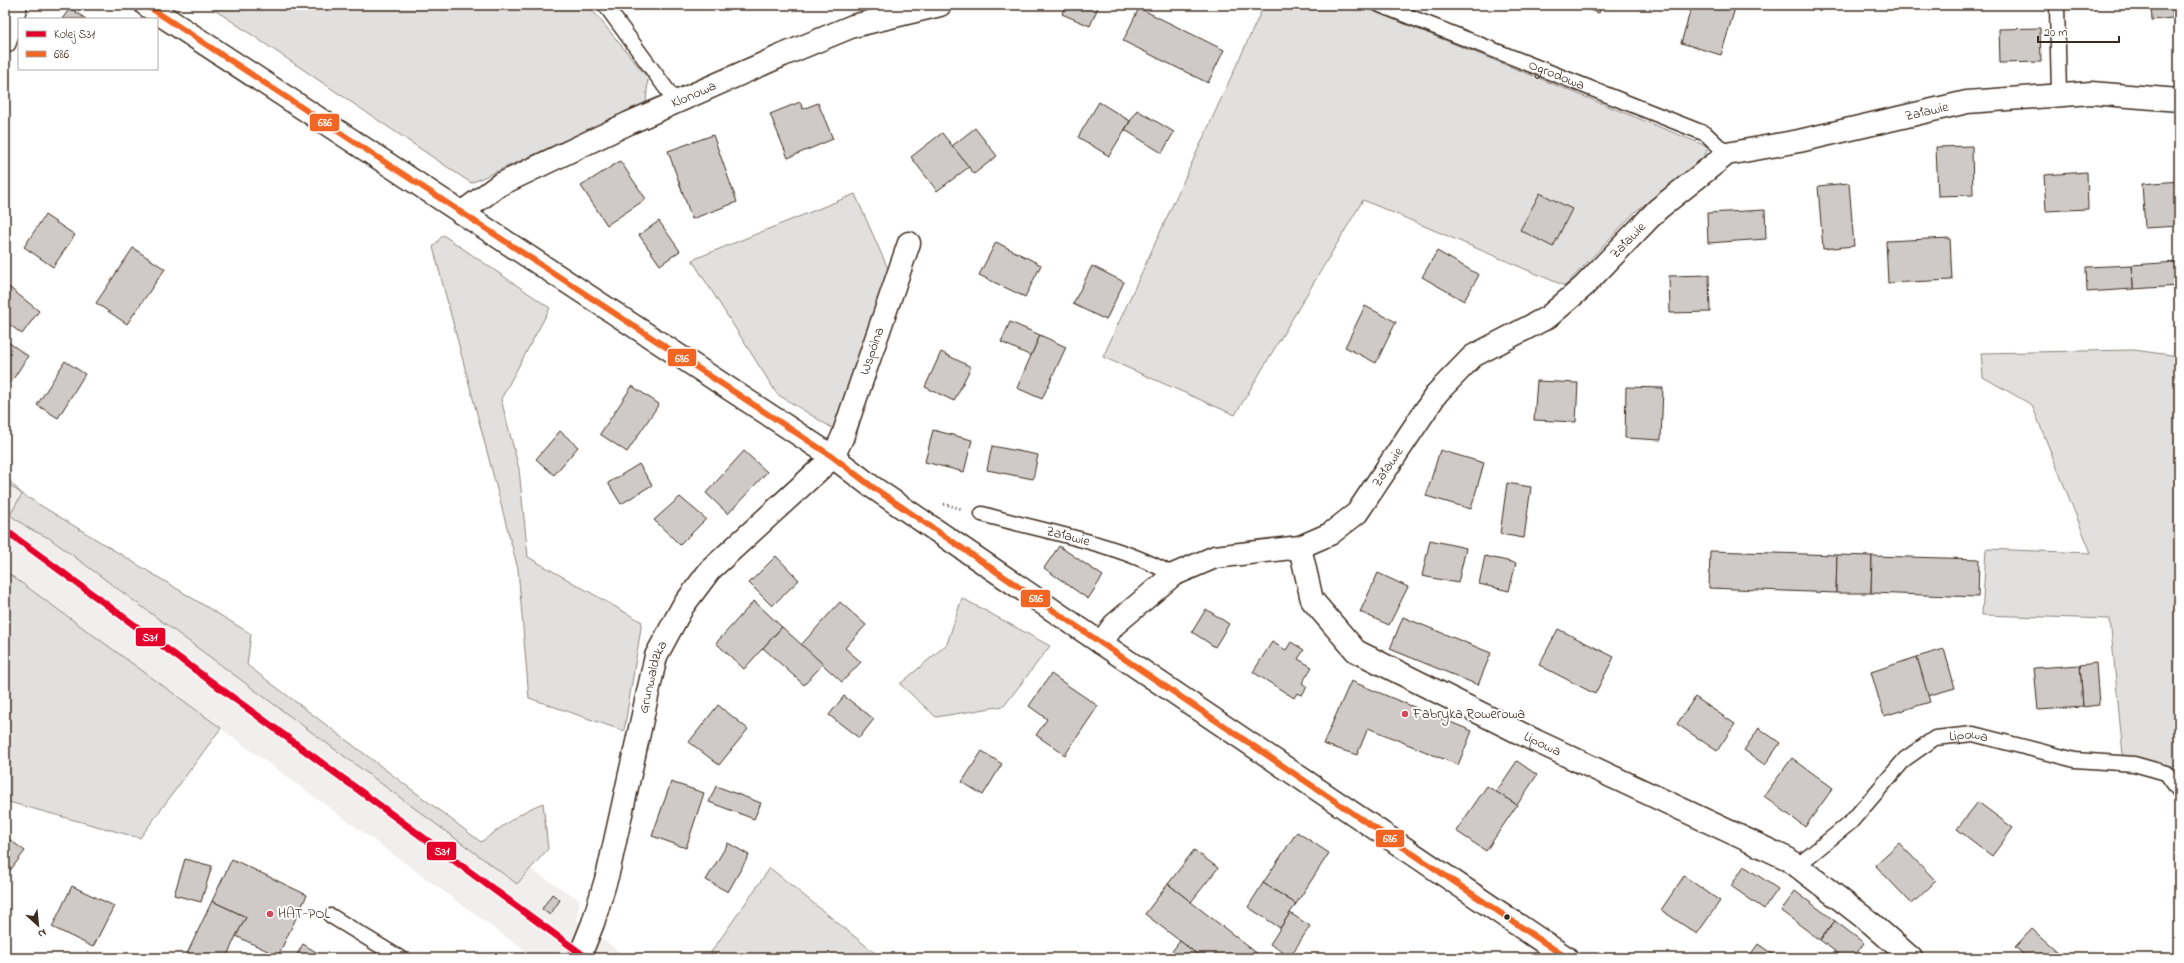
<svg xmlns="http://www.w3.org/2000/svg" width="2184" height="963" viewBox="0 0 2184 963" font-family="'Indie Flower',sans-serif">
  <rect width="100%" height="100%" fill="#fff"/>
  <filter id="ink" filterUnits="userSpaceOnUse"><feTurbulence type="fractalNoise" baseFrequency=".025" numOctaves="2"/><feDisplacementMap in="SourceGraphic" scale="8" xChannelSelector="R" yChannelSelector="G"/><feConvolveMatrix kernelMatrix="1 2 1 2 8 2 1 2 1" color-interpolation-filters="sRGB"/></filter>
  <g filter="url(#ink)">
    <!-- built -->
    <polygon fill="#f1efee" points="5,482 22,494 11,515 30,529 49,538 517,884 530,869 580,900 576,920 628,958 535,958 5,571"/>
    <!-- green -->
    <g fill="#e2e0de" stroke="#8e857e">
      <polygon points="221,5 588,5 648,78 646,104 471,183 215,10"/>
      <polygon points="1264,5 1358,5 1709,147 1700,163 1636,211 1565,286 1363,200 1235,415 1103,357"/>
      <polygon points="855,194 900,296 863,409 855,442 777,394 692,260"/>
      <polygon points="443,235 550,308 501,399 519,469 528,557 642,622 624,731 529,698 518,569 433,247"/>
      <polygon points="2133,350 2179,356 2179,763 2175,767 2123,755 2110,619 1982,615 1986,549 2091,553 2032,405 1983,377 1981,353"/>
      <path d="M5 476 22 494 251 634 247 665 481 842C501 828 519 812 543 803L548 849 517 884 49 538 30 529 10 515 22 494 5 482Z"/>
      <polygon points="5,571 221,728 140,838 5,801"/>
      <polygon points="962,598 1050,646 1004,706 936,717 900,684 947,644"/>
      <polygon points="770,868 881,958 707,958"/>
    </g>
    <!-- building -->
    <g fill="#cfcac7" stroke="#3b2a1e">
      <polygon points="1065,5 1099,5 1090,26 1062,14"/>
      <polygon points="1572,5 1601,5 1599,13"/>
      <polygon points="1692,5 1736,5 1721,55 1681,43"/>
      <polygon points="2151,5 2172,5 2173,18 2152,20"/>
      <polygon points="70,8 86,19 62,19"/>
      <polygon points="1139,8 1224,50 1208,83 1123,41"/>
      <polygon points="2040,28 2041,62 2000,63 1999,29"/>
      <polygon points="800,102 803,109 818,103 833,139 788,158 770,114"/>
      <polygon points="1099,102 1130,121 1109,156 1078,137"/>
      <polygon points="1137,110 1174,132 1162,153 1125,130"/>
      <polygon points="975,128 997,156 974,174 952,146"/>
      <polygon points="942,133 969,167 937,191 911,157"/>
      <polygon points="713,135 737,202 692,219 668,151"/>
      <polygon points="1972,146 1973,195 1938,196 1936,147"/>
      <polygon points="620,161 646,199 607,225 581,186"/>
      <polygon points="2087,172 2088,209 2046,211 2044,175"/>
      <polygon points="2179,181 2179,226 2145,228 2142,184"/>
      <polygon points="1849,183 1854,246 1823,249 1818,186"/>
      <polygon points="1540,193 1572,209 1553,247 1520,230"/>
      <polygon points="1765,210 1766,239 1708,243 1707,213"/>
      <polygon points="45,215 75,235 53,267 24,247"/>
      <polygon points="659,221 680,251 660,265 639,235"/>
      <polygon points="1950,238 1952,280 1888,283 1886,241"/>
      <polygon points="996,242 1041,265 1025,297 979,275"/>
      <polygon points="133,248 165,269 127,324 96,303"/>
      <polygon points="1437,251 1479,275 1464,301 1422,277"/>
      <polygon points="2177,262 2179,286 2133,289 2132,265"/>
      <polygon points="2132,265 2133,289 2087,292 2086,267"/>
      <polygon points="1092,266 1124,282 1106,320 1073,304"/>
      <polygon points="1709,275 1710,312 1670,313 1669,276"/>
      <polygon points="5,284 39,311 22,334 5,321"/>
      <polygon points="1365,306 1396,322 1376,363 1345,347"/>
      <polygon points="1010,322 1040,335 1031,356 1001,342"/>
      <polygon points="1040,335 1066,347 1042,399 1017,388"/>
      <polygon points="5,340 28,356 10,384 5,381"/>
      <polygon points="941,352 971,367 954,401 925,387"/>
      <polygon points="65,361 85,374 58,418 37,405"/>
      <polygon points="1537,381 1578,383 1576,422 1534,420"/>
      <polygon points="632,386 659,404 627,452 600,434"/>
      <polygon points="1626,387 1663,388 1661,440 1625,438"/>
      <polygon points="933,430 972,440 964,472 925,462"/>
      <polygon points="560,431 578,447 554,475 536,459"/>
      <polygon points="992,446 1038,455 1033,479 987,470"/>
      <polygon points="1440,450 1484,463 1471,509 1426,496"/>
      <polygon points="744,451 767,472 728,514 706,493"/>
      <polygon points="639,464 652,485 621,504 608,483"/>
      <polygon points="1507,483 1531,487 1524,538 1500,534"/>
      <polygon points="680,497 706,519 680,545 654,520"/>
      <polygon points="1430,540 1466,548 1458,583 1422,576"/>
      <polygon points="1059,546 1103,576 1088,599 1044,568"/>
      <polygon points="1710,551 1837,555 1836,593 1709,588"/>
      <polygon points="1837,555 1872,556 1871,593 1836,593"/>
      <polygon points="776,556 799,580 772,606 749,583"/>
      <polygon points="1485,556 1516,563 1509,591 1479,584"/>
      <polygon points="1872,556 1979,559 1978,597 1871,593"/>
      <polygon points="1378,573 1408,587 1389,625 1360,612"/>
      <polygon points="754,601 782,627 744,669 716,643"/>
      <polygon points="840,602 866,625 845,648 861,662 842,682 801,645"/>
      <polygon points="1206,609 1229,624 1215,647 1192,632"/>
      <polygon points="1403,617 1491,653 1478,685 1390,649"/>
      <polygon points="782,627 823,664 804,685 763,648"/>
      <polygon points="1558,629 1614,657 1595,694 1539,665"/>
      <polygon points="1272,642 1286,650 1291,642 1304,650 1298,659 1312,667 1302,683 1307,687 1302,695 1297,693 1294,698 1253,672"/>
      <polygon points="1944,649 1955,688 1927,696 1917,657"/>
      <polygon points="1917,657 1930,702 1884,716 1871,672"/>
      <polygon points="2096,663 2099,705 2083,707 2080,665"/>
      <polygon points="2080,665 2083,707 2038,710 2034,668"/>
      <polygon points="1051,674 1098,706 1065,755 1036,735 1047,719 1029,706"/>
      <polygon points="1351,681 1472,731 1458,765 1368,728 1357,755 1323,744"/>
      <polygon points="844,696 874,719 859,738 829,715"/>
      <polygon points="1695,697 1735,724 1717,751 1677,724"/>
      <polygon points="718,705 748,729 719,765 689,742"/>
      <polygon points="1759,728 1780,743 1765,765 1744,750"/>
      <polygon points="982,751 1002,764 983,795 962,782"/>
      <polygon points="1792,758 1833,788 1805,827 1764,796"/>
      <polygon points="1517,761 1537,775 1517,805 1496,792"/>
      <polygon points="671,782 704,793 686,848 652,836"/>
      <polygon points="716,786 761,803 754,819 709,802"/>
      <polygon points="1487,786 1517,805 1486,851 1456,831"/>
      <polygon points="1978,802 2013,828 1992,856 1957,829"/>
      <polygon points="1297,832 1329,853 1296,904 1263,883"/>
      <polygon points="5,836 25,851 5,877"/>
      <polygon points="728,843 749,855 728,892 706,880"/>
      <polygon points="1899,843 1936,881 1912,904 1875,865"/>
      <polygon points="1194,850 1218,868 1191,902 1168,884"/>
      <polygon points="185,859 212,866 201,902 174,895"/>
      <polygon points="232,859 307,895 278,956 236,936 246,917 212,901"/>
      <polygon points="1744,866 1778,889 1764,909 1731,886"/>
      <polygon points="1684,876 1720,901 1697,934 1661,910"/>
      <polygon points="1263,883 1296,904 1280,928 1248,907"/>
      <polygon points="1168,884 1191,902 1263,958 1202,958 1180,941 1145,914"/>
      <polygon points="72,886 114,906 93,947 52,927"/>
      <polygon points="1795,891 1835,921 1820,940 1781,911"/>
      <polygon points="552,894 560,900 550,915 542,909"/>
      <polygon points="212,901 246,917 236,936 226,958 185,958"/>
      <polygon points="1290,913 1310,926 1290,957 1270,944"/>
      <polygon points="1835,921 1864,943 1853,958 1844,958 1820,940"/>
      <polygon points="2032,929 2059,953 2055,958 2028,958 2015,947"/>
      <polygon points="1180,941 1202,958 1167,958"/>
      <polygon points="303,944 326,958 295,958"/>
      <polygon points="1758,944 1778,958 1748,958"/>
    </g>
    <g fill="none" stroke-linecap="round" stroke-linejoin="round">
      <!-- service casing -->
      <g stroke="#3b2a1e" stroke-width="17">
        <g id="service">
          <polyline points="605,5 676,102"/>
          <path id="s1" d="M1380 5 1706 134 1727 154"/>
          <polyline points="2057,5 2059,95"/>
          <path id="s2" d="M982 514C1041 531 1121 544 1173 575"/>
          <path id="s3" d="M1797 866 1851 822 1905 759 1935 738 1973 734 2075 760 2134 764 2166 773 2179 791"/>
          <polyline points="331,916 400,958"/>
        </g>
      </g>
      <!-- minor casing -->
      <g stroke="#3b2a1e" stroke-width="25">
        <g id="minor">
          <polyline points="5,42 16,5"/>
          <path id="s4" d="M461 213 499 185 629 123 783 55 853 26 940 5"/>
          <path id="s5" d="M833 457 842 438 909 243"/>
          <path id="s6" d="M1300 547 1312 600 1356 651 1536 741 1788 859 1871 923 1911 958"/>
          <path id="s7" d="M1101 643 1114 625 1173 575 1215 557 1300 547 1330 534 1357 513 1437 393 1473 356 1548 317 1583 287 1658 209 1727 154 1799 141 1967 102 2091 93 2179 100"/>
        </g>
      </g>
      <!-- tertiary casing -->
      <g stroke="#3b2a1e" stroke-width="25">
        <g id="tertiary">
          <path id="s8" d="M579 958 593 923 608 873 656 656 683 606 710 570 833 457"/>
        </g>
      </g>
      <!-- primary casing -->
      <g stroke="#3b2a1e" stroke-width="25">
        <polyline id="primary" points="146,5 833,457 871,486 1101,643 1567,958"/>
      </g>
      <!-- path -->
      <polyline stroke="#3b2a1e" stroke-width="2.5" stroke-dasharray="1 3" stroke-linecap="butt" points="944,504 962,509"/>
      <!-- service -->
      <use href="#service" stroke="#fff" stroke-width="14"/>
      <!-- minor -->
      <use href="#minor" stroke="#fff" stroke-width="22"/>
      <!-- tertiary -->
      <use href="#tertiary" stroke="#fff" stroke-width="22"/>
      <!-- primary -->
      <use href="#primary" stroke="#fff" stroke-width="22"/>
      <!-- bus-1 casing -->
      <g stroke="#fff" stroke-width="9">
        <polyline id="bus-1" points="146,5 833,457 871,486 1101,643 1567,958"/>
      </g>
      <!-- bus-1 -->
      <use href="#bus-1" stroke="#f26522" stroke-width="6"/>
      <!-- rail-1 casing -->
      <g stroke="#fff" stroke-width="10">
        <polyline id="rail-1" points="5,530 587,958"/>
      </g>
      <!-- rail-1 -->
      <use href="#rail-1" stroke="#e4002b" stroke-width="7"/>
    </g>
  </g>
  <!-- markers -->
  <g fill="#d1495b" stroke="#fff" stroke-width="1.5">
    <circle cx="1405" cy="714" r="4"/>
    <circle cx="270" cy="914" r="4"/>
  </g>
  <circle fill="#3b2a1e" stroke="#fff" stroke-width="1.5" cx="1507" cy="917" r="3.5"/>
  <g text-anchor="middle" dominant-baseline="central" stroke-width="4" stroke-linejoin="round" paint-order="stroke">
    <!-- street labels -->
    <g font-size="14" fill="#3b2a1e" stroke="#fff">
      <text stroke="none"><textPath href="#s1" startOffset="190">Ogrodowa</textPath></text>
      <text stroke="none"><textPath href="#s4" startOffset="262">Klonowa</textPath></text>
      <text stroke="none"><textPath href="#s7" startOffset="1025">Załawie</textPath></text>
      <text stroke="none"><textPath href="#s7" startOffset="689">Załawie</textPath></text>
      <text stroke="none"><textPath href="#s5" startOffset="113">Wspólna</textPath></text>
      <text stroke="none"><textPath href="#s7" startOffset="353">Załawie</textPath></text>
      <text stroke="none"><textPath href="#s2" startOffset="89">Załawie</textPath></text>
      <text stroke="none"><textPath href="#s8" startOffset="291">Grunwaldzka</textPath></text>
      <text stroke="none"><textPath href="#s3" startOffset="223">Lipowa</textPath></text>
      <text stroke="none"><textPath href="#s6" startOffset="330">Lipowa</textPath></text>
    </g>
    <!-- poi labels -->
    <g font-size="14" fill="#3b2a1e" stroke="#fff" text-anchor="start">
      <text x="1413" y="714">Fabryka Rowerowa</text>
      <text x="278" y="914">HAT-POL</text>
    </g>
  </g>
  <g stroke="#fff" stroke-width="1.5">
    <rect x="309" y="113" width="31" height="19" rx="4" fill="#f26522"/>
    <rect x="667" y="348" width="30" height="19" rx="4" fill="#f26522"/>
    <rect x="1020" y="589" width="31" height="19" rx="4" fill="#f26522"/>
    <rect x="135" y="627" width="31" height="20" rx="4" fill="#e4002b"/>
    <rect x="1375" y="829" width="30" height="19" rx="4" fill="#f26522"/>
    <rect x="426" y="841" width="31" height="20" rx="4" fill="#e4002b"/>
  </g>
  <g font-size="11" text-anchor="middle" font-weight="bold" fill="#fff">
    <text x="325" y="126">686</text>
    <text x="682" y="362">686</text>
    <text x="1036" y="602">686</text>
    <text x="150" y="641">S31</text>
    <text x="1390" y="842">686</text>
    <text x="442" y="855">S31</text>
  </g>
  <!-- margin -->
  <rect width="2184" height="963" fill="none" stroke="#fff" stroke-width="20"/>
  <rect x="10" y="10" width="2164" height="943" fill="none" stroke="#3b2a1e" stroke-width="1.5" filter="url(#ink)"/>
  <!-- legend -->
  <rect x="18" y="18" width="140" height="52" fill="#ffffff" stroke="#b1aaa5"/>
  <rect x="26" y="31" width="20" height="6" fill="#e4002b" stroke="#b1aaa5"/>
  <text x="54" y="38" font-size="12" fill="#3b2a1e">Kolej S31</text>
  <rect x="26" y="51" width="20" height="6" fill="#f26522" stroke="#b1aaa5"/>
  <text x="54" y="58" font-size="12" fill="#3b2a1e">686</text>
  <!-- north arrow -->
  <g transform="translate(38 925) rotate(153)" stroke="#ffffff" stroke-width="3" paint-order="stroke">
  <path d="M0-3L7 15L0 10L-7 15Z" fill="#3b2a1e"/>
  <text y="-6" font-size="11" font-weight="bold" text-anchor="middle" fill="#3b2a1e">N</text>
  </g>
  <!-- scale -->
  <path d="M2038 36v6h81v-6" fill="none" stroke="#3b2a1e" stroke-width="2"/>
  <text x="2044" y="36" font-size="12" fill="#3b2a1e" stroke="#ffffff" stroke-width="3" paint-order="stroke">20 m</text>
</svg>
